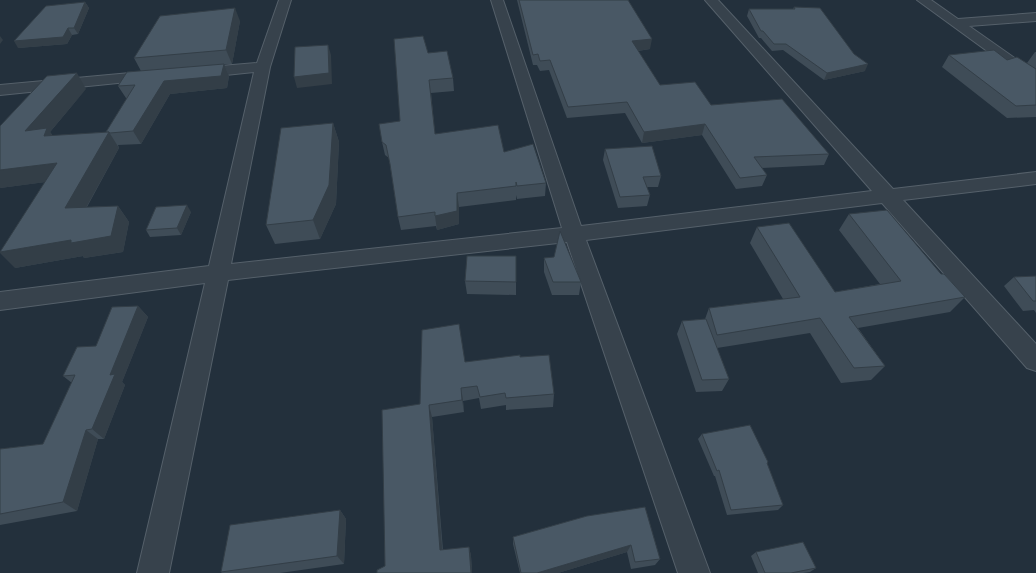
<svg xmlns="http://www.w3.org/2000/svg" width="1036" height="573" viewBox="0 0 1036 573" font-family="Roboto,sans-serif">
  <rect width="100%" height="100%" fill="#23303c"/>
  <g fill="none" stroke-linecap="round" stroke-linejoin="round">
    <!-- minor casing -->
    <g stroke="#55606a" stroke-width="2">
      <g id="minor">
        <polygon points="279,0 291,0 270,67 231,264 562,228 491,0 503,0 581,226 872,191 705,0 718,0 893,189 1036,172 1036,184 903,200 1036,344 1036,371 1027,368 882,203 586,240 710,573 678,573 567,242 228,280 169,573 137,573 205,283 0,310 0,292 209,266 254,72 197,78 192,76 189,73 192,70 197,68 257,63"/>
        <polygon points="917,0 931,0 958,19 1036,13 1036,21 969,26 1036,73 1036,85 1031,83"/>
        <polygon points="152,71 157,73 160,76 157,79 0,95 0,85"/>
      </g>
    </g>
    <!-- minor -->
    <use href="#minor" fill="#37424c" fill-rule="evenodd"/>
  </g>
  <!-- wall -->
  <g fill="#3f4c57">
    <polygon points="517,0 628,0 650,49 638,51 660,85 711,105 829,154 824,165 761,168 767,175 762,186 736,189 702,135 642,143 625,113 567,118 549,70 540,71 537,65 533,65"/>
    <polygon points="85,2 89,8 78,34 72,35 67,44 18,48"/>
    <polygon points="794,7 865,71 824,80 783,50 772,51 761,38 759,38 747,16 749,9 793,9"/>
    <polygon points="240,21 232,64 224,64 229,76 227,88 170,94 141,144 118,145 119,148 87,207 118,206 129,222 123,252 84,258 83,256 15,268 45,182 0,188 86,89 50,132 53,136 106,132 127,98 126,98 118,86 141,71 134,58"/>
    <polygon points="1035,52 1036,52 1036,117 1007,118 942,67 949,55 1007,60 1027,63"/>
    <polygon points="428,53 453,78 454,91 431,93 435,134 504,152 546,183 545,196 517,199 516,195 516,200 459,207 459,224 437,230 436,226 401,230 398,217 389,158 385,155 382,142 400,121"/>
    <polygon points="333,123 339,142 336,204 320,239 275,244 266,225"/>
    <polygon points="605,149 661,176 658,187 647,187 650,195 647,206 618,208 603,160"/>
    <polygon points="191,212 181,235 150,237 146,230"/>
    <polygon points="849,214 941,274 965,297 950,312 858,328 885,366 871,380 841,383 810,333 717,348 729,379 722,391 696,392 677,334 682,321 705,319 709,308 783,299 750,243 757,227 835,292 880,284 839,230"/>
    <polygon points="516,256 516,295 467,294 465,281"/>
    <polygon points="544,258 581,282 579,295 552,295 544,272"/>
    <polygon points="1036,276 1036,313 1034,310 1023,311 1004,286 1014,277"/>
    <polygon points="138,306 148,317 122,382 125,385 104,439 98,439 77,511 0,525 0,449 43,444 72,383 63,376 96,346"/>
    <polygon points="520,357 554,394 553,407 506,410 506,405 481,409 479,398 463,401 464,412 432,417 443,550 469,547 471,556 472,573 377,573 385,566 420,404 465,362"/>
    <polygon points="702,434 768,462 767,464 783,505 778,510 727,515 715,476 714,476 698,439"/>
    <polygon points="340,510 346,519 344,564 280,573 222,573 221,572"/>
    <polygon points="587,516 660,559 655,565 631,569 627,552 558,573 520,573 513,544 513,537"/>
    <polygon points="756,552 816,568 810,572 803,573 758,573 751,556"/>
  </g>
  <!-- shaded-wall -->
  <g fill="#333e47">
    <polygon points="85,2 89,8 78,34 74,28"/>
    <polygon points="235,8 240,21 232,64 226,50"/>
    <polygon points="68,28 72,35 67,44 18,48 14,41"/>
    <polygon points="0,36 3,40 0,44"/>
    <polygon points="652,39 650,49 630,52 632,41"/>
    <polygon points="328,45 331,55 332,84 297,88 294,77"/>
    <polygon points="224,64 229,76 227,88 170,94 141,144 133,131 164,81"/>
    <polygon points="868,64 865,71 824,80 827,73"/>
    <polygon points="77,73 86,89 50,132 59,144 25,131"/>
    <polygon points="333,123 339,142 336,204 320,239 313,220"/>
    <polygon points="705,124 702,135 642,143 644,132"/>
    <polygon points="109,132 119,148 77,224 65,208"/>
    <polygon points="57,163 69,179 0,188 0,170"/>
    <polygon points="457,193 459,207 459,224 437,230 435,216"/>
    <polygon points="187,205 191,212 181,235 177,228"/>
    <polygon points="118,206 129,222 123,252 84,258 83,256 15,268 0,253 0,252"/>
    <polygon points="138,306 148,317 122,382 125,385 104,439 92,429 110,375"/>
    <polygon points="461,388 463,401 464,412 462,400"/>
    <polygon points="429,405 432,417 443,559 440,550"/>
    <polygon points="86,430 98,439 77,511 63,502"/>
    <polygon points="340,510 346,519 344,564 337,556"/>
    <polygon points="631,545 627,552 558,573 537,573"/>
    <polygon points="469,547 471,556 472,573 471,573"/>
  </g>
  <!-- building -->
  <g fill="#495865" stroke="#333e47">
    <polygon points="519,0 628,0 652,39 632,41 660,85 695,82 711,105 782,99 829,154 754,157 767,175 740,178 705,124 644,132 627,102 568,107 550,60 540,61 538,54 533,55"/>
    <polygon points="85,2 74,28 68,28 63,37 14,41 46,6"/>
    <polygon points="794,7 820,8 854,54 868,64 827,73 786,44 774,44 763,31 761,31 749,9 795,9"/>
    <polygon points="235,8 226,50 134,58 160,16"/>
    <polygon points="423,36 428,53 447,51 453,78 429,80 435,134 498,125 504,152 533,144 546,183 517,186 516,182 516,186 457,193 457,211 435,216 435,212 398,217 390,164 386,145 382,142 379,124 400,121 394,39"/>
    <polygon points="328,45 329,73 294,77 295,47"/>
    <polygon points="994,50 1007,60 1017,57 1036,69 1036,105 1016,106 949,55"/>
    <polygon points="224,64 221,76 164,81 133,131 110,133 109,132 106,132 135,85 118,86 127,72"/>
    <polygon points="77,73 25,131 47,128 44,136 109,132 65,208 118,206 111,236 71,243 71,240 0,252 57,163 0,170 0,126 47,76"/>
    <polygon points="333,123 329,185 313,220 266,225 281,128"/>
    <polygon points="652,146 661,176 643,177 650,195 620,197 605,149"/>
    <polygon points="187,205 177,228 146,230 156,207"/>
    <polygon points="887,210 941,274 944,274 965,297 849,317 885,366 854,368 820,318 717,335 709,308 800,297 757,227 789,223 835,292 901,281 849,214"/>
    <polygon points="560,231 581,282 553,282 544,258 554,257"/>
    <polygon points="467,256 516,256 516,282 465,281"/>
    <polygon points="1036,276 1036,301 1033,301 1014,277"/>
    <polygon points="138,306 110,375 115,374 92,429 86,430 63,502 0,514 0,449 43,444 75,375 63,376 77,347 96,346 112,307"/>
    <polygon points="706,319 729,379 702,380 682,321"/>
    <polygon points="459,324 465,362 520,355 520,357 549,355 554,394 506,398 505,393 480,397 477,386 461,388 462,400 429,405 440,550 469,547 471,573 377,573 377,570 385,566 382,410 420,404 422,330"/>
    <polygon points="750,425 768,462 767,463 783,505 731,510 719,470 717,471 702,434"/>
    <polygon points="645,507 660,559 635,562 631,545 537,573 521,573 513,537 587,516"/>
    <polygon points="340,510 337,556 221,572 230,525"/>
    <polygon points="803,542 816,568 791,573 765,573 756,552"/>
  </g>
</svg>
